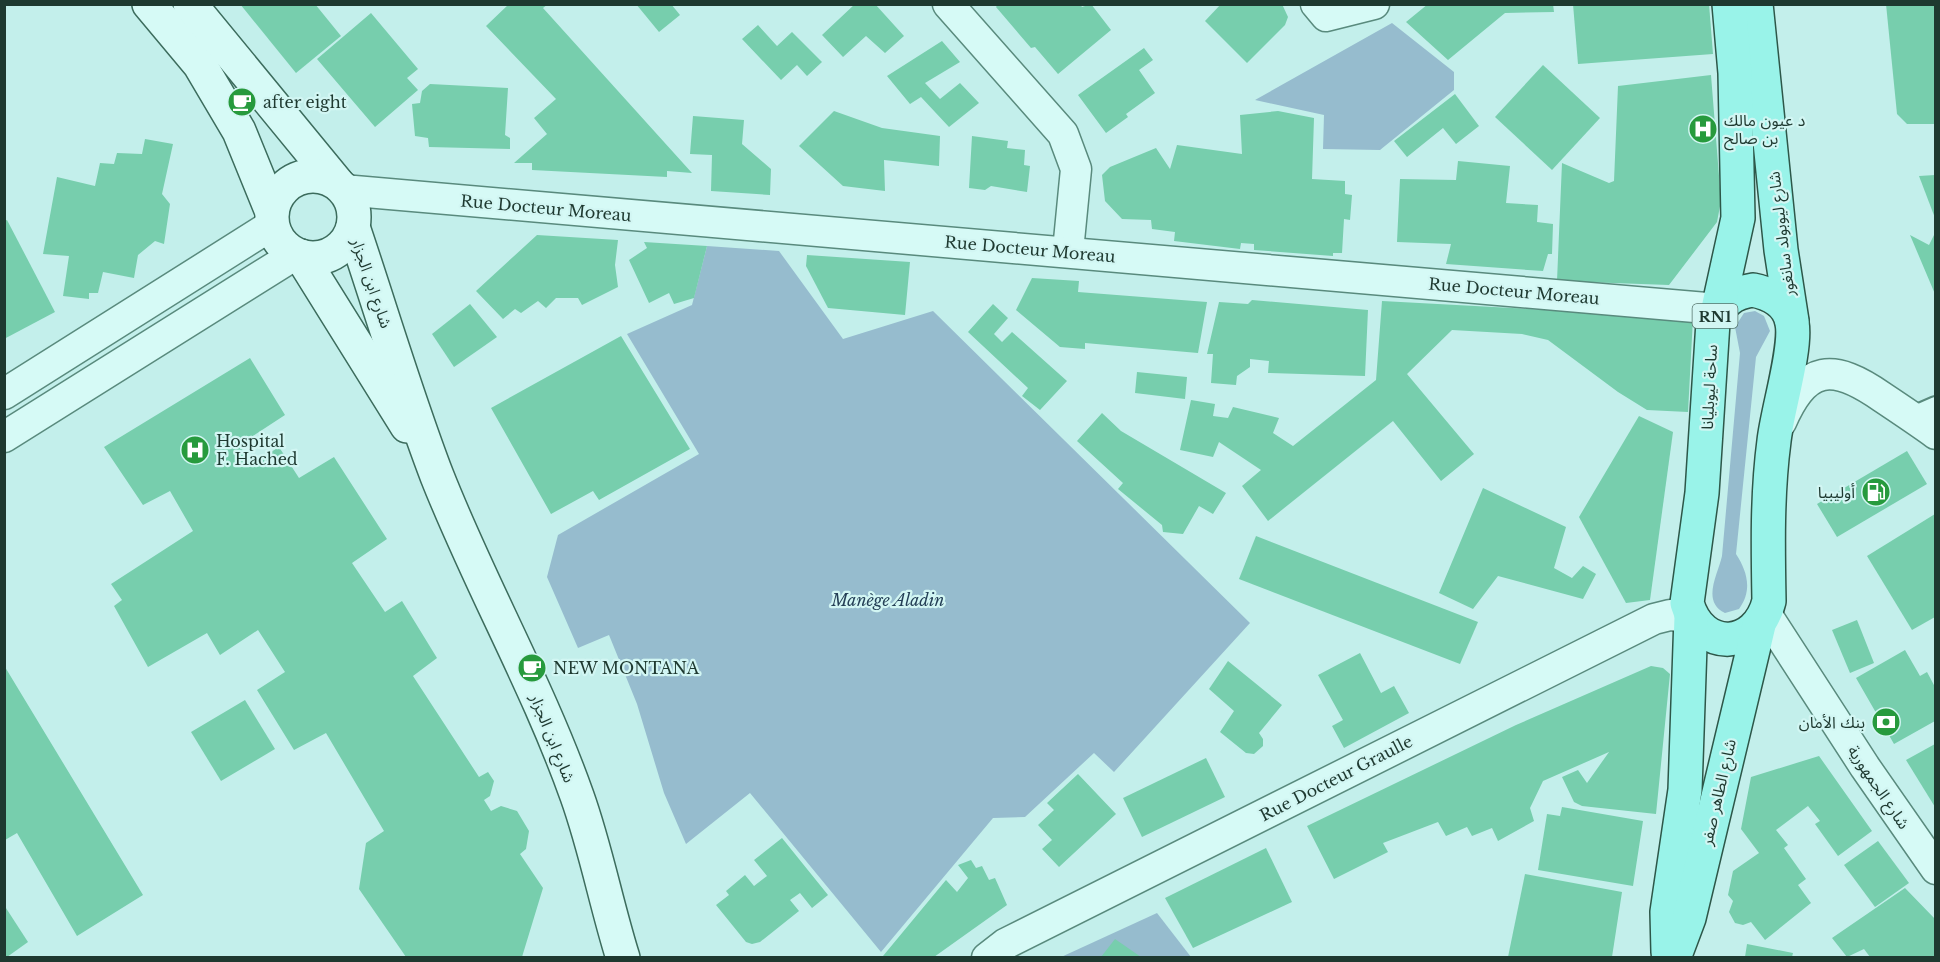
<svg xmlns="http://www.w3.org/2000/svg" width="1940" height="962" viewBox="0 0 1940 962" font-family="'Libre Baskerville','Noto Sans Arabic',serif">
  <rect width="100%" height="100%" fill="#c3efeb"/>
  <!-- green -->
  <g fill="#96bcce">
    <polygon points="1392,23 1454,72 1454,90 1380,150 1323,149 1324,115 1255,100"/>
    <polygon points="707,246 779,251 843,339 933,311 1250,623 1114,772 1094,753 1025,817 993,818 881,952 750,793 686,844 664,793 637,704 609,635 578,648 547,577 558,535 699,454 627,334 692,305"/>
    <path d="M1755 311 1764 316 1770 331 1756 357 1736 554C1747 571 1753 590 1739 609L1725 613C1701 602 1718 574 1722 556L1740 353 1735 327 1744 313Z"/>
    <polygon points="1157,913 1191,957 1059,958"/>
  </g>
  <!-- building -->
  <g fill="#77cead">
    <polygon points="240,4 315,4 341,36 296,73"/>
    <polygon points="509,4 548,4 543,8 692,173 667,171 667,177 532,170 532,163 514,163 547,134 534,118 556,99 486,26"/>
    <polygon points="636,4 671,4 680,15 659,32"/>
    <polygon points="855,4 875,4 904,36 885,53 866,36 843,57 822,35"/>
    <polygon points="998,4 1080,4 1082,7 1091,4 1111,30 1058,74 1035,47 1031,48 996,7"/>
    <polygon points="1221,4 1282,4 1288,17 1285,25 1247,63 1205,21"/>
    <polygon points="1428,4 1553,4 1554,12 1505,13 1448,60 1406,22"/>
    <polygon points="1573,4 1709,4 1713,54 1578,64"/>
    <polygon points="1886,4 1935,4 1935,124 1907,124 1897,114"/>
    <polygon points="371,13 418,69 407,78 418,90 375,127 317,59"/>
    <polygon points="758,25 777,46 792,32 822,62 807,76 797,65 781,80 742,39"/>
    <polygon points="942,41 960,62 925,83 940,99 960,83 979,103 949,127 921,97 910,104 887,76"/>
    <polygon points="1144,48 1153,60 1139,70 1155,93 1126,114 1128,117 1106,133 1078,95"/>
    <polygon points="1543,65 1600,118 1552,170 1495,117"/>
    <polygon points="1711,75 1721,201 1717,222 1669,285 1557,281 1562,163 1609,183 1614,181 1618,86"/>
    <polygon points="430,84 508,88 505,135 510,138 510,149 429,147 428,138 415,136 412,104 420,103 422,91"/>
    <polygon points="1455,94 1479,126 1456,144 1443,128 1407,157 1394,141"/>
    <polygon points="834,111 882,128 940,136 939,166 884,160 885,191 843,186 799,146"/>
    <polygon points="1278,111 1314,118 1312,179 1345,181 1345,194 1352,195 1350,220 1344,219 1342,253 1333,253 1333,256 1254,250 1254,244 1241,243 1240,249 1174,241 1175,232 1152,229 1151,220 1122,219 1105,201 1102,175 1110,167 1156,148 1170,169 1177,145 1242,154 1240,115"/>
    <polygon points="693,116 744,120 742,144 771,169 770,195 711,191 712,155 690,154"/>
    <polygon points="972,136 1008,141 1007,148 1025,150 1024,165 1030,166 1027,192 991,186 985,190 969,188"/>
    <polygon points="145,139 173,144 162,194 170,204 164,244 155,241 138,255 134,278 103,272 98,293 89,293 89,299 63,296 69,256 43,254 57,177 95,186 100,163 114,164 117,153 142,154"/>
    <polygon points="1458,161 1510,166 1506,203 1538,205 1537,222 1553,224 1552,254 1548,254 1543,271 1446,264 1451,244 1397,242 1400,179 1456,180"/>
    <polygon points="1935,175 1935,218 1919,176"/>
    <polygon points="7,220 55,312 4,339 4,221"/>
    <polygon points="1935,233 1935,294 1910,235 1929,245"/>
    <polygon points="537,235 618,240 615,265 618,287 582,305 578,298 556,298 546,308 538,301 521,313 515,309 503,319 476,291"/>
    <polygon points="644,242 707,246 694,298 674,304 669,293 649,303 629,260 647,248"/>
    <polygon points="807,255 910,262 905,315 828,308 806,266"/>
    <polygon points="1032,278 1079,281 1078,292 1207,302 1198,353 1085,343 1085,349 1060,347 1016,310"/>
    <polygon points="1252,300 1368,310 1365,376 1268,373 1269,361 1250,359 1250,367 1237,376 1236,385 1211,383 1213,354 1207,354 1219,302 1248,304"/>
    <polygon points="1382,301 1693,318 1688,412 1647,410 1618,392 1548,340 1522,334 1452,330 1407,374 1474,454 1441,481 1393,421 1268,521 1242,486 1261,470 1219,442 1213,457 1180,450 1191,400 1215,404 1213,416 1228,418 1233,407 1279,418 1273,433 1293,446 1376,380"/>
    <polygon points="470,304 497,337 454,367 432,334"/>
    <polygon points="993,304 1008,318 994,334 1002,342 1012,332 1067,381 1040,410 1022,396 1028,388 968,332"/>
    <polygon points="621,336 690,449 599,500 593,491 551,514 491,408"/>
    <polygon points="250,358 285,415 239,445 252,464 279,447 299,478 334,457 387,539 352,563 385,612 402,601 437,658 413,676 479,777 488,772 494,781 490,796 484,800 491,811 501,806 517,811 529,831 526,849 520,854 543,888 522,957 406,957 359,889 366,843 384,831 326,733 294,750 257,690 285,672 258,630 220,655 207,633 148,667 114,606 122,600 111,584 193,531 170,491 143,505 104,447"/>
    <polygon points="1137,372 1187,377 1185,399 1135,393"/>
    <polygon points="1102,413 1121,431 1226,493 1213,514 1199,506 1183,534 1163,532 1162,525 1118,489 1123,483 1077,441"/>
    <polygon points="1639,416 1673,432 1650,600 1626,603 1579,517"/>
    <polygon points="1907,451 1927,484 1837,537 1817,504"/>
    <polygon points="1483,488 1566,527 1554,568 1572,578 1583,566 1596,574 1583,599 1498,576 1473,609 1439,593"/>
    <polygon points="1935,514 1935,617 1912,630 1867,556"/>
    <polygon points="1256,536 1478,622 1460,664 1239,579"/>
    <polygon points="1857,620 1874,663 1850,673 1832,630"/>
    <polygon points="1905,650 1920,676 1927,672 1935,687 1935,721 1894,744 1856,678"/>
    <polygon points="1360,653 1381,693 1394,686 1409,713 1344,748 1332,726 1343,720 1318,675"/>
    <polygon points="1228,661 1282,705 1259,733 1263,739 1263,746 1254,754 1246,753 1220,732 1234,711 1209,689"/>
    <polygon points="1651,666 1663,668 1670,674 1656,814 1582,806 1574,802 1562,777 1578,770 1587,783 1609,752 1543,781 1530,808 1534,821 1498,841 1492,828 1472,836 1467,827 1446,836 1438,822 1383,843 1388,852 1334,879 1307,826 1516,725"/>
    <polygon points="5,667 143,895 77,936 17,833 5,840"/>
    <polygon points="245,700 275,749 221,781 191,732"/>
    <polygon points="1935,744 1935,807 1906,760"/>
    <polygon points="1819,756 1872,831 1838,856 1815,824 1820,821 1808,806 1776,830 1788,845 1784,848 1806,879 1798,885 1811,903 1765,940 1751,922 1743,925 1735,923 1729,912 1733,901 1728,895 1733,871 1759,853 1741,829 1751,777"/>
    <polygon points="1206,758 1225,797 1142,837 1123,798"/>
    <polygon points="1078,774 1116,814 1059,867 1042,849 1052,840 1038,825 1054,810 1047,803"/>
    <polygon points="1562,807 1643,821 1633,886 1538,870 1547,814 1560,816"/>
    <polygon points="782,838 828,895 812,908 800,893 790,900 799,911 760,942 752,944 746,942 716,905 729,895 726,891 745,875 754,886 767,876 754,860"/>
    <polygon points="1878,841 1909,883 1875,907 1844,865"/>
    <polygon points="1266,848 1292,902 1193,948 1165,898"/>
    <polygon points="971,860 976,868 982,866 989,880 995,878 1007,905 934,957 884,957 883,956 946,880 957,892 968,878 958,865"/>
    <polygon points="1525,874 1622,892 1612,957 1508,957"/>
    <polygon points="1905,888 1935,919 1935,957 1870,957 1864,949 1847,957 1832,938"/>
    <polygon points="4,905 28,942 7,957 4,957"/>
    <polygon points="1115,939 1141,957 1101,957"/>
    <polygon points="1747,944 1793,953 1792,957 1745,957"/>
  </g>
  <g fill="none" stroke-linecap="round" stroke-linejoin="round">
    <!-- pedestrian casing -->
    <g stroke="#598a7d" stroke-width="26">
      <polyline id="pedestrian" points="1913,418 1936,408"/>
    </g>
    <!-- minor casing -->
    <g stroke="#598a7d" stroke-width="33">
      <g id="minor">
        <polyline points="948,4 1063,134 1076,169 1068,251"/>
        <polyline points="1316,4 1326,16 1374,4"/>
        <polyline points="343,190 1718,309"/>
        <polyline points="4,394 272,225"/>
        <path d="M1781 422C1806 364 1833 363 1882 397 1900 409 1918 421 1936 434"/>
        <polyline points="4,437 296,254"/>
        <polyline points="1766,614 1865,767 1936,869"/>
        <polyline points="987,958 1005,944 1654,619 1670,615 1691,617"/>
      </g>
    </g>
    <!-- secondary casing -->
    <g stroke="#3c6c5d" stroke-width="36">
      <g id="secondary">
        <polyline points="149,4 200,65 239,131 272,212"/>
        <polyline points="190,4 337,183"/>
        <circle cx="313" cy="217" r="41"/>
        <path d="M353 227C381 310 406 395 437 476 480 585 538 686 577 796 596 849 606 904 623 958"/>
        <polyline points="301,256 407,426"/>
      </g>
    </g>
    <!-- primary casing -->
    <g stroke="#2d5749" stroke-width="36">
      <g id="primary">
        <polyline points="1756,4 1781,250 1792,321"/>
        <path d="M1753 290C1772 294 1789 303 1792 323 1797 348 1777 412 1774 441 1767 494 1768 547 1769 601 1757 650 1701 653 1687 603L1702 493 1713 322C1721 302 1732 293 1753 290Z"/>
        <polyline points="1718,309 1738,218 1735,73 1729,4"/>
        <polyline points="1668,952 1667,912 1685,790 1691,617"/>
        <polyline points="1674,958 1689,918 1759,625"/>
      </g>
    </g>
    <!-- pedestrian -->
    <use href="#pedestrian" stroke="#d6faf6" stroke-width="22"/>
    <!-- minor -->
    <use href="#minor" stroke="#d6faf6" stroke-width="30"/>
    <!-- secondary -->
    <use href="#secondary" stroke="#d6faf6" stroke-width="33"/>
    <!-- primary -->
    <use href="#primary" stroke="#99f3e9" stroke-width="33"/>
  </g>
  <!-- icons -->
  <defs>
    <g id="cafe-disc" transform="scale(1.5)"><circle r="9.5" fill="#279a3d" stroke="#d2f6f3"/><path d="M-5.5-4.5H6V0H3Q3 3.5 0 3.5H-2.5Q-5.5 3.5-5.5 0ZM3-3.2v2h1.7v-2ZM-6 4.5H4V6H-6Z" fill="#fff"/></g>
    <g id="hospital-disc" transform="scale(1.5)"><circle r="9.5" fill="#279a3d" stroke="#d2f6f3"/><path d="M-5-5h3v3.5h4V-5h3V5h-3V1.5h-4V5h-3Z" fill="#fff"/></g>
    <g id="fuel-disc" transform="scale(1.5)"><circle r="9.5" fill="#279a3d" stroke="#d2f6f3"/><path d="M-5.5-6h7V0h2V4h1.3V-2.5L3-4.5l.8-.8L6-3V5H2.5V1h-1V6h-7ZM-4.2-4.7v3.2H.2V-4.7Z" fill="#fff"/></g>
    <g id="bank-disc" transform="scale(1.5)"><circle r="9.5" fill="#279a3d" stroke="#d2f6f3"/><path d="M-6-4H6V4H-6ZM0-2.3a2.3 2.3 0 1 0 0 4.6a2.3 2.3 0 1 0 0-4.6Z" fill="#fff"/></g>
  </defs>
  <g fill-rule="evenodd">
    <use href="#cafe-disc" x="242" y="102"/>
    <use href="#hospital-disc" x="1703" y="129"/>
    <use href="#hospital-disc" x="195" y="450"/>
    <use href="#fuel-disc" x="1876" y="492"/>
    <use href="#cafe-disc" x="532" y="668"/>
    <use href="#bank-disc" x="1886" y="722"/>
  </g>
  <g text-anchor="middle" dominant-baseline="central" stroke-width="4.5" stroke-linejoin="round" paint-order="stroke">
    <!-- shield labels -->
    <rect fill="#d2f6f3" stroke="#54726a" stroke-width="1.5" x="1692.5" y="304" width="45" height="24" rx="4.5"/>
    <g font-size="15" font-weight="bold" fill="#1e3930">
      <text x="1715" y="316">RN1</text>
    </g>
    <!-- poi labels -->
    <g font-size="16" fill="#1e3930" stroke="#d2f6f3" text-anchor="start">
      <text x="263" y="102">after eight</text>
      <text x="1724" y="120">د عيون مالك<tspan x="1724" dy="18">بن صالح</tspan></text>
      <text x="216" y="441">Hospital<tspan x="216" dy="18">F. Hached</tspan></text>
      <text x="1855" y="492" text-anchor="end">أوليبيا</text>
      <text x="553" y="668">NEW MONTANA</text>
      <text x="1865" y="722" text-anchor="end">بنك الأمان</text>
    </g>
    <!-- street labels -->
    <g font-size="16" fill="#1e3930" stroke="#d2f6f3">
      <text transform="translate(546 208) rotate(5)">Rue Docteur Moreau</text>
      <text transform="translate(1781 234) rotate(-97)">شارع ليوبولد سانغور</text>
      <text transform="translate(1030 249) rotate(5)">Rue Docteur Moreau</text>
      <text transform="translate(372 283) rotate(71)">شارع ابن الجزار</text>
      <text transform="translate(1514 291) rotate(5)">Rue Docteur Moreau</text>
      <text transform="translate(1709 387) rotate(-87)">ساحة ليوبليانا</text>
      <text transform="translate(553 738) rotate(68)">شارع ابن الجزار</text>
      <text transform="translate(1336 778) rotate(-27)">Rue Docteur Graulle</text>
      <text transform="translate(1879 787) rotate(56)">شارع الجمهورية</text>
      <text transform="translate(1718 792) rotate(-77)">شارع الطاهر صفر</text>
    </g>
    <!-- park labels -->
    <g font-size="16" font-style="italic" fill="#243f56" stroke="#d2f6f3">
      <text x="888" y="600">Manège Aladin</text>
    </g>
  </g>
  <!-- border -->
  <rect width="1940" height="962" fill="none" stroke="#1e3930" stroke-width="12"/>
</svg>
